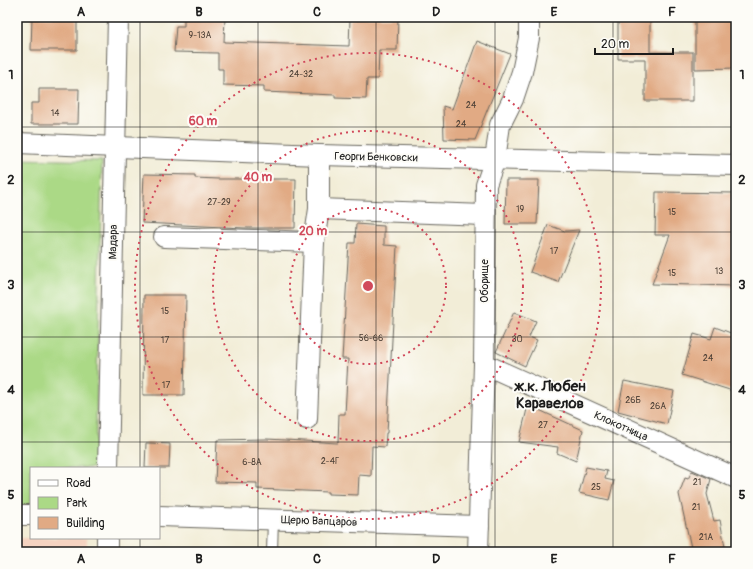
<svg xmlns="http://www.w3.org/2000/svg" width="753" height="569" viewBox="0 0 753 569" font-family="Pangolin,sans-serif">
  <rect width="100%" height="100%" fill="#fdfcf7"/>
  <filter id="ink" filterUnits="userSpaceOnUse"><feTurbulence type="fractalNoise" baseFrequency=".025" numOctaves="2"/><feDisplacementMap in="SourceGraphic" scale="8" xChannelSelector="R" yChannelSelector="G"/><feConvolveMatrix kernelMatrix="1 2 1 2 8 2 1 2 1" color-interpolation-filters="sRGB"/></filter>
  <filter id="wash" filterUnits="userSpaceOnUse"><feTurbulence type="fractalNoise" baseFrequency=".012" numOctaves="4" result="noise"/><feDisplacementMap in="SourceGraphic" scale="16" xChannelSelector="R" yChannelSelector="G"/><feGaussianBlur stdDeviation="0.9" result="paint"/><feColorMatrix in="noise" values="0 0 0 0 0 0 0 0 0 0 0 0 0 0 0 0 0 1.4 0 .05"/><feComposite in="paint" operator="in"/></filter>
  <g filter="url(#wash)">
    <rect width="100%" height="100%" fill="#f2edd7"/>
    <!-- built -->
    <rect fill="#f5d3c1" x="17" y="538" width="70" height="14"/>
    <!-- green -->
    <polygon fill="#abd986" stroke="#647a51" points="17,159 102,161 95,468 31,468 31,509 17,508"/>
    <g id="blocks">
      <!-- building -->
      <g fill="#e1aa84">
        <polygon points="32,17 77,17 77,50 31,50"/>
        <polygon points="184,17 225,17 224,42 349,46 350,19 354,19 354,17 398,17 397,50 379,50 378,79 367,79 366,99 335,98 335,95 264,92 264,86 223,85 223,69 218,69 218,53 174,52 176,26 184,26"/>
        <polygon points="618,17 650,17 650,52 693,52 693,101 645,101 645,59 618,59"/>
        <polygon points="695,17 736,17 736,68 695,69"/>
        <polygon points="477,41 510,54 475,140 444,139 443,106 452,109"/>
        <polygon points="39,89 79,89 78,124 31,124 31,103 39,103"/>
        <polygon points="144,174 195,175 195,178 218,179 296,179 295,228 244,228 142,223"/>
        <polygon points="506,180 539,180 537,224 505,224"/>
        <polygon points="656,192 736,193 736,286 652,284 670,235 655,235"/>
        <polygon points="356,224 384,226 384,245 397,246 387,433 386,433 385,447 372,446 371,476 359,475 358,495 328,494 328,492 257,489 257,483 215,482 217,440 267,439 338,443 339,414 345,414 348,359 342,359 349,243 355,243"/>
        <polygon points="548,225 565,231 579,230 558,282 530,272"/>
        <polygon points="144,295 186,295 184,395 143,395"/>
        <polygon points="514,312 536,321 529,337 537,340 525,366 496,352"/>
        <polygon points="715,327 736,335 736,392 682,375 694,334 711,339"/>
        <polygon points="624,381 674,391 667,424 618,411"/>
        <polygon points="528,405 583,430 576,461 557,453 558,447 519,442"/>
        <polygon points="146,443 170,444 169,468 145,468"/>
        <polygon points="586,467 607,471 605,479 614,481 609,500 579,493"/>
        <polygon points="692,471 711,479 707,494 714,521 720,520 725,547 692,552 679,494 685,478 688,479"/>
      </g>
    </g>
  </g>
  <g filter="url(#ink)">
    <use href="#blocks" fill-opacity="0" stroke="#67655d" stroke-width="1"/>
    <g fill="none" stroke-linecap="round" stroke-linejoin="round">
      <!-- lane casing -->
      <g stroke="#67655d" stroke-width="12">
        <polyline id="lane" points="272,552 273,519"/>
      </g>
      <!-- street casing -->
      <g stroke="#67655d" stroke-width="22">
        <g id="street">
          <polyline points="17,143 319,155 736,165"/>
          <polyline points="319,209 485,215"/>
          <polyline points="164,237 314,242"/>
          <polyline points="484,364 736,478"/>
          <polyline points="307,419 314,242 319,209 319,155"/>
          <polyline points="108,468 118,17"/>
          <polyline points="17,515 31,515"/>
          <polyline points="159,516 479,526"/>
          <polyline points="107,552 107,538"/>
          <polyline points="478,552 484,364 486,185 495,159 500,125 513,99 522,72 529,38 529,17"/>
        </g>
      </g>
      <!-- lane -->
      <use href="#lane" stroke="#fff" stroke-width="10"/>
      <!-- street -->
      <use href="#street" stroke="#fff" stroke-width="20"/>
    </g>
  </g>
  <!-- grid -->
  <path fill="none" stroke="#1c1c1c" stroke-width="1" stroke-opacity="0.55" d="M140 17V468M258 17V552M376 17V552M495 17V552M613 17V552M17 127H736M17 232H736M17 337H736M17 442H736M140 538V552"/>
  <!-- distance rings -->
  <g fill="none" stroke="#d1495b" stroke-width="2" stroke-dasharray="2 4">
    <circle cx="368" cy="286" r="78"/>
    <circle cx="368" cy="286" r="155"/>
    <circle cx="368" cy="286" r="233"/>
  </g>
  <g text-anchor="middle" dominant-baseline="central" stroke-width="4" stroke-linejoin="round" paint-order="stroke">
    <!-- number labels -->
    <g font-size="9" fill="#4d4036">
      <text x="200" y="35">9-13А</text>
      <text x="301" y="74">24-32</text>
      <text x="471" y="105">24</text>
      <text x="55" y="113">14</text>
      <text x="461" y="124">24</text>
      <text x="219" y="202">27-29</text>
      <text x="520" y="209">19</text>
      <text x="672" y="212">15</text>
      <text x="554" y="251">17</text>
      <text x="719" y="271">13</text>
      <text x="672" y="273">15</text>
      <text x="165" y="311">15</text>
      <text x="371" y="338">56-66</text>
      <text x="517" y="339">30</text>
      <text x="165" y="340">17</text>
      <text x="708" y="358">24</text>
      <text x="166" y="385">17</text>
      <text x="633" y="400">26Б</text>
      <text x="658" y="406">26А</text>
      <text x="543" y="425">27</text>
      <text x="330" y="461">2-4Г</text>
      <text x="252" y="462">6-8А</text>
      <text x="697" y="482">21</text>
      <text x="596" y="487">25</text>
      <text x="696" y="507">21</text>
      <text x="706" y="537">21А</text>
    </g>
    <!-- street labels -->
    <g font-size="11" fill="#1c1c1c" stroke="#fdfcf7">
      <text transform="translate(376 157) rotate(1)">Георги Бенковски</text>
      <text transform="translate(113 242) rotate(-89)">Мадара</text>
      <text transform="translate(484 281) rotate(-90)">Оборище</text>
      <text transform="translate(621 426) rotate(24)">Клокотница</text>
      <text transform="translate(319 521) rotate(2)">Щерю Вапцаров</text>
    </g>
    <!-- district labels -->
    <g font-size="15" font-weight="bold" fill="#1c1c1c" stroke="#fdfcf7">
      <text x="550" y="386">ж.к. Любен<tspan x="550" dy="17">Каравелов</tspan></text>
    </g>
  </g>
  <circle cx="368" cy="286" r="6" fill="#d1495b" stroke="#fdfcf7" stroke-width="2"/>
  <g font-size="12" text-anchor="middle" font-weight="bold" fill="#d1495b" stroke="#fdfcf7" stroke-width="4" stroke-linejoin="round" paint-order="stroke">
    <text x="203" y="125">60 m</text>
    <text x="258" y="181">40 m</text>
    <text x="313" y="235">20 m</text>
  </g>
  <!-- margin -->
  <rect width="753" height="569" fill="none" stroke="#fdfcf7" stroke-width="44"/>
  <!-- legend -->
  <rect x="30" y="467" width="130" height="72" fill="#fdfcf7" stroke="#a3a29f"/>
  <rect x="38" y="480" width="20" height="6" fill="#ffffff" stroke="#a3a29f"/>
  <text x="66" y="487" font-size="12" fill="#1c1c1c">Road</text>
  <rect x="38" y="497" width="20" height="12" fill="#abd986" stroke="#a3a29f"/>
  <text x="66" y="507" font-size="12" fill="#1c1c1c">Park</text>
  <rect x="38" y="517" width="20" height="12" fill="#e1aa84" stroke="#a3a29f"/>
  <text x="66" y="527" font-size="12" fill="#1c1c1c">Building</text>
  <!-- scale -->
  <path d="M595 48v6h78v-6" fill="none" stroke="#1c1c1c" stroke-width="2"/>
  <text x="601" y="48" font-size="12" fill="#1c1c1c" stroke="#fdfcf7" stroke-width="3" paint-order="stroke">20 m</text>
  <rect x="22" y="22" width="709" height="525" fill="none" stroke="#1c1c1c" stroke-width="1.5"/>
  <g font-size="13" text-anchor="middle" font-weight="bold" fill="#1c1c1c">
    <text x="81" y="16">A</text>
    <text x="199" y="16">B</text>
    <text x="317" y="16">C</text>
    <text x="436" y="16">D</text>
    <text x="554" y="16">E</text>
    <text x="672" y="16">F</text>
    <text x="11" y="79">1</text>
    <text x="742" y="79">1</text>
    <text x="11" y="184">2</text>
    <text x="742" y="184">2</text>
    <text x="11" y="289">3</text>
    <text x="742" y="289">3</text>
    <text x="11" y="394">4</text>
    <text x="742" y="394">4</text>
    <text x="11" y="499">5</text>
    <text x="742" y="499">5</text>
    <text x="81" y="563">A</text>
    <text x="199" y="563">B</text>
    <text x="317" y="563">C</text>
    <text x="436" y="563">D</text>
    <text x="554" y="563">E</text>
    <text x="672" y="563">F</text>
  </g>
</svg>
